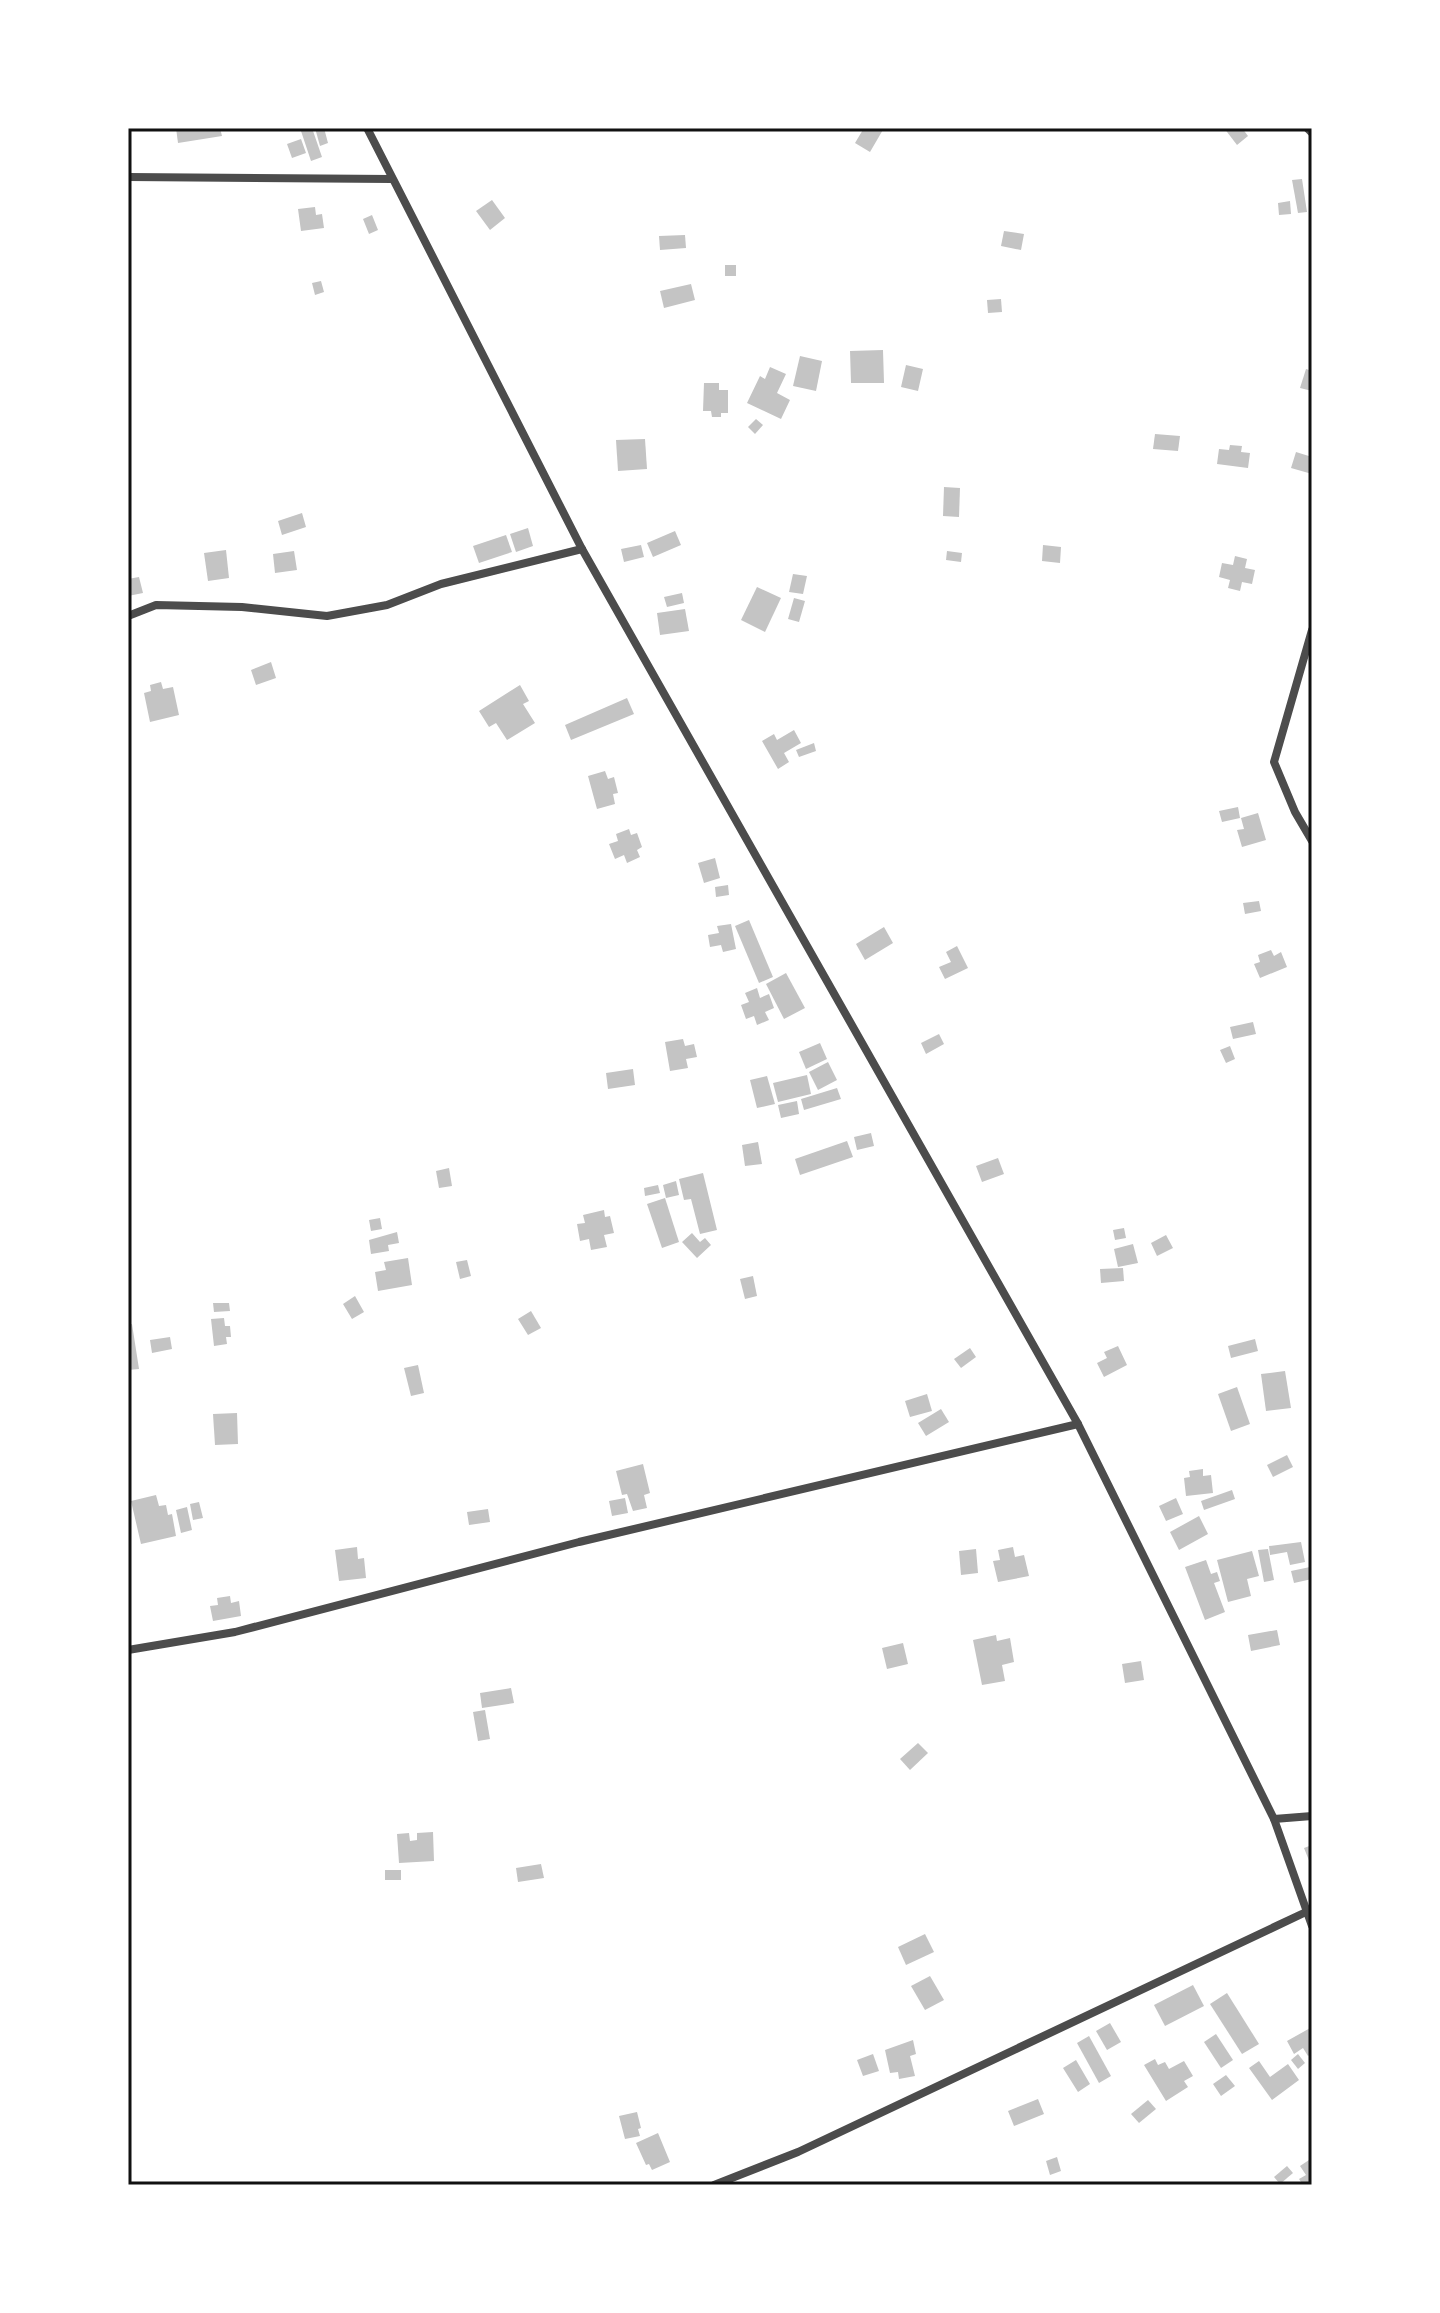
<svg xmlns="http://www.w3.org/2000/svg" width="1440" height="2313" viewBox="0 0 1440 2313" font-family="Quicksand,sans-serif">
  <rect width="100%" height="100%" fill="#fff"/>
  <!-- building -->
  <g fill="#c4c4c4">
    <polygon points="176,128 220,128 222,136 178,143"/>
    <polygon points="300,128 312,128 322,157 311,161"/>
    <polygon points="315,128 324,128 328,143 320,146"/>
    <polygon points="864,128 884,128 870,152 855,143"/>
    <polygon points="1224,128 1242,128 1248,136 1237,145"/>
    <polygon points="301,139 306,153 292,158 287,144"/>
    <polygon points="1302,179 1307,212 1298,213 1292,180"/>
    <polygon points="492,200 505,218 490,230 476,211"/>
    <polygon points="1290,201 1291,214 1279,215 1278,203"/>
    <polygon points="315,207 316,215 322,214 324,228 301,231 298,209"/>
    <polygon points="372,215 378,230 369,234 363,219"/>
    <polygon points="1004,231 1024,234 1021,250 1001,246"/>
    <polygon points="685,235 686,248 660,250 659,236"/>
    <rect x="725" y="265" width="11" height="11"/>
    <polygon points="321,281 324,292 315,295 312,283"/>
    <polygon points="691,284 695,300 664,308 660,291"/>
    <polygon points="1001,299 1002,312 988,313 987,300"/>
    <polygon points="883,350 884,383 851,383 850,351"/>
    <polygon points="800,356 822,361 816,391 793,386"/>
    <polygon points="906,365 923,369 918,391 901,387"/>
    <polygon points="770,367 786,374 777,393 790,400 781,419 747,403 760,376 765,379"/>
    <polygon points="1306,369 1312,371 1312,391 1300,388"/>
    <polygon points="704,383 719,383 719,390 728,390 728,413 721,413 721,417 712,417 711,411 703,411"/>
    <polygon points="756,419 763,425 755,434 748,427"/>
    <polygon points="1155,434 1180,436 1178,451 1153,449"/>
    <polygon points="645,439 647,469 618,471 616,440"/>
    <polygon points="1230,445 1242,446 1241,452 1250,453 1248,468 1217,464 1219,449 1229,450"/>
    <polygon points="1296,452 1312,457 1312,474 1291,468"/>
    <polygon points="944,487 960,488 959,517 943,516"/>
    <polygon points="302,513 306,527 282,535 278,521"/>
    <polygon points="528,528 533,546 516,552 510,534"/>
    <polygon points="675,531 681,545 653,557 647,543"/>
    <polygon points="506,535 512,552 479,563 473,546"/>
    <polygon points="641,545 644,557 624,562 621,549"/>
    <polygon points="1043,545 1061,547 1060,563 1042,561"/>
    <polygon points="226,550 229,578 208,581 204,553"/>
    <polygon points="294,551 297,570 275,573 273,554"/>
    <polygon points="947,551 962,553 961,562 946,560"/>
    <polygon points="1235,556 1247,559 1245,568 1255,570 1252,584 1242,582 1240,591 1228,588 1230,580 1219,577 1222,563 1233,565"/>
    <polygon points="793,574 807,576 803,594 789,592"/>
    <polygon points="139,577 143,593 128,596 128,579"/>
    <polygon points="757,587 781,598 765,632 741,620"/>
    <polygon points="682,593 684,603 667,607 664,597"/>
    <polygon points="794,598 805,601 799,622 788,619"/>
    <polygon points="685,609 689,631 660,635 657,613"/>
    <polygon points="271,662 276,678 256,685 251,670"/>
    <polygon points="161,682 163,689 173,687 179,715 150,722 144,693 151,691 150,685"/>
    <polygon points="520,685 529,701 523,704 535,723 507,740 496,723 489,727 479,711"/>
    <polygon points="627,698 634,714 571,740 565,725"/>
    <polygon points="794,730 801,743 784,753 789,762 778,769 762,741 774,734 777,740"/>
    <polygon points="814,743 816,751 799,757 796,750"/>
    <polygon points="605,771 608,779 614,777 618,793 613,794 615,804 597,809 588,776"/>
    <polygon points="1238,807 1240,818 1222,822 1219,811"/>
    <polygon points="1258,813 1266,840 1242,847 1237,830 1244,829 1241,818"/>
    <polygon points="629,829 631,835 637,833 642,847 637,850 640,857 627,863 624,855 615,859 609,844 618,841 616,834"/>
    <polygon points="715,858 720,878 704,883 698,863"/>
    <polygon points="728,885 729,895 716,897 715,887"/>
    <polygon points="1259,901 1261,911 1245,914 1243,903"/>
    <polygon points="749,920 773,977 759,983 735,926"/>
    <polygon points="731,924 736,949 723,952 721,945 710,947 708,935 719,933 717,926"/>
    <polygon points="884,927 893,943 865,960 856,944"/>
    <polygon points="957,946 968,968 945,979 939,967 951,962 946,952"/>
    <polygon points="1271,950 1274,956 1281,952 1287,967 1260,978 1254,964 1260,962 1258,955"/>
    <polygon points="786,973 805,1008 784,1019 766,984"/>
    <polygon points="757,988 760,998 769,994 774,1008 765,1012 769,1020 757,1025 754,1016 746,1019 741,1005 749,1002 745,993"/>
    <polygon points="1253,1022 1256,1034 1233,1039 1230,1027"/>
    <polygon points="939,1034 944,1044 926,1054 921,1043"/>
    <polygon points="683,1039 685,1046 694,1044 697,1057 686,1059 688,1068 670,1071 665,1042"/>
    <polygon points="820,1043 827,1059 806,1069 799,1052"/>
    <polygon points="1230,1046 1235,1059 1226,1063 1220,1050"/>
    <polygon points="828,1062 837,1080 818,1090 809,1072"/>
    <polygon points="633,1069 635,1085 608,1089 606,1073"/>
    <polygon points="807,1075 811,1094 778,1102 773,1083"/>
    <polygon points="767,1076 775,1104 757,1108 750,1080"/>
    <polygon points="837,1088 841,1099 804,1110 801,1099"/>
    <polygon points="797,1101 799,1114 781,1118 778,1105"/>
    <polygon points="871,1133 874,1146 857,1150 854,1137"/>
    <polygon points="847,1141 853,1157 800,1175 795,1159"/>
    <polygon points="758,1142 762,1164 745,1166 742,1145"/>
    <polygon points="998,1158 1004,1174 982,1182 976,1166"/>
    <polygon points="449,1168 452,1186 439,1188 436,1171"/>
    <polygon points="703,1173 717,1230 700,1234 691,1199 684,1200 679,1179"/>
    <polygon points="676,1181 679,1195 666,1198 663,1185"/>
    <polygon points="658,1185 660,1193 645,1196 644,1188"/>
    <polygon points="665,1198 679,1242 662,1248 647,1204"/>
    <polygon points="604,1210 605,1217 610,1216 614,1233 604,1235 607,1247 591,1250 589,1239 580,1241 577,1224 585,1223 583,1215"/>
    <polygon points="380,1218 382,1229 371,1231 369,1220"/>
    <polygon points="1124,1228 1126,1238 1115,1240 1113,1230"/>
    <polygon points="397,1232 399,1243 388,1245 389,1251 371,1254 369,1240"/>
    <polygon points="692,1233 700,1242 705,1238 711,1245 697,1258 682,1242"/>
    <polygon points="1166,1235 1173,1248 1157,1256 1151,1243"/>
    <polygon points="1133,1244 1138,1263 1118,1267 1114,1249"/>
    <polygon points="408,1258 412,1285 378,1291 375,1272 386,1270 384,1262"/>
    <polygon points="467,1260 471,1276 460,1279 456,1262"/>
    <polygon points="1123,1268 1124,1281 1101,1283 1100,1269"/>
    <polygon points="753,1276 757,1296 745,1299 740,1279"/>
    <polygon points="355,1296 364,1312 352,1319 343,1304"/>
    <polygon points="213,1303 229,1303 230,1311 214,1312"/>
    <polygon points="531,1311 541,1328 528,1335 518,1319"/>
    <polygon points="224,1318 225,1326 230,1326 231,1337 226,1337 227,1344 214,1346 211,1319"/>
    <polygon points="132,1324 139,1369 128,1370 128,1325"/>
    <polygon points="170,1337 172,1349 152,1353 150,1340"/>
    <polygon points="1255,1339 1258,1351 1231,1358 1228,1346"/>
    <polygon points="1118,1346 1127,1365 1104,1377 1097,1363 1107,1358 1104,1352"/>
    <polygon points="970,1348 976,1357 961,1368 954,1359"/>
    <polygon points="418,1365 424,1393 411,1396 404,1368"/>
    <polygon points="1285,1371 1291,1408 1266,1411 1261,1374"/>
    <polygon points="1237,1387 1250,1424 1231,1431 1218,1394"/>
    <polygon points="927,1394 932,1411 910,1417 905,1401"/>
    <polygon points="941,1409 949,1422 926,1436 918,1423"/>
    <polygon points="237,1413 238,1444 215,1445 213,1414"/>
    <polygon points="1287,1455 1293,1467 1273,1477 1267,1465"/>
    <polygon points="643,1464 650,1493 644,1495 647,1508 633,1511 627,1494 622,1495 616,1471"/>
    <polygon points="1203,1469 1203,1476 1211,1475 1213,1493 1186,1496 1184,1478 1190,1477 1189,1471"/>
    <polygon points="1232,1490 1235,1499 1204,1510 1201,1501"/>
    <polygon points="156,1495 159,1506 166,1505 168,1515 172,1514 176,1536 141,1544 131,1501"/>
    <polygon points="625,1498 628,1513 612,1516 609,1501"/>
    <polygon points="1176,1498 1183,1514 1166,1521 1159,1506"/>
    <polygon points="199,1502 203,1518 193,1520 190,1504"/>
    <polygon points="187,1507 192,1530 181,1533 176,1510"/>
    <polygon points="488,1509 490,1522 469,1525 467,1512"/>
    <polygon points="1199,1516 1208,1534 1179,1550 1170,1532"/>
    <polygon points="1301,1542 1305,1562 1290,1565 1287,1552 1270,1555 1269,1546"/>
    <polygon points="357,1547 358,1559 364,1558 366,1578 339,1581 335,1550"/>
    <polygon points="1013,1547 1015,1557 1024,1555 1029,1576 998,1582 993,1561 1000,1560 998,1550"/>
    <polygon points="976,1549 978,1573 961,1575 959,1551"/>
    <polygon points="1268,1549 1274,1580 1264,1582 1258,1550"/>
    <polygon points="1252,1551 1259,1576 1247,1579 1251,1596 1228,1602 1217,1560"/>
    <polygon points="1206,1560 1211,1574 1217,1572 1220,1581 1214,1583 1225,1612 1205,1620 1185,1567"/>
    <polygon points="1310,1567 1312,1579 1294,1583 1291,1571"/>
    <polygon points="230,1596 231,1603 239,1601 241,1616 213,1621 210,1606 218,1605 217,1598"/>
    <polygon points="1277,1630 1280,1645 1251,1651 1248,1635"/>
    <polygon points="996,1635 997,1641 1010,1638 1014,1662 1002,1665 1005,1681 982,1685 973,1640"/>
    <polygon points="903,1643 908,1664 887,1669 882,1648"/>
    <polygon points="1141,1661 1144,1680 1125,1683 1122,1664"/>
    <polygon points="511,1688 514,1703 482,1708 480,1693"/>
    <polygon points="485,1710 490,1739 478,1741 473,1712"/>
    <polygon points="918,1743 928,1753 910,1770 900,1759"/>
    <polygon points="433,1832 434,1861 399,1863 397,1834 409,1833 410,1841 417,1840 417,1833"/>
    <polygon points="1312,1845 1312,1868 1304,1848"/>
    <polygon points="541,1864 544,1878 518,1882 516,1868"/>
    <rect x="385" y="1870" width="16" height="10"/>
    <polygon points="925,1934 934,1952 906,1965 898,1947"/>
    <polygon points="930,1976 944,2000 925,2010 911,1986"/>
    <polygon points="1193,1985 1204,2006 1165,2026 1154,2005"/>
    <polygon points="1227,1993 1259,2044 1242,2054 1210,2004"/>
    <polygon points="1110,2023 1121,2042 1107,2050 1096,2031"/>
    <polygon points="1312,2027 1312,2053 1308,2056 1303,2048 1294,2054 1287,2041"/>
    <polygon points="1216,2034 1233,2060 1221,2068 1204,2042"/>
    <polygon points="1089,2036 1111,2076 1099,2083 1077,2043"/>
    <polygon points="913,2040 916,2054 910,2056 915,2076 899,2079 898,2072 890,2073 885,2050"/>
    <polygon points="873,2054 879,2071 863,2076 857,2060"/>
    <polygon points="1298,2054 1305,2063 1298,2069 1291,2060"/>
    <polygon points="1155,2059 1158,2065 1165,2062 1169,2069 1184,2061 1193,2076 1184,2081 1188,2087 1166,2101 1144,2065"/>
    <polygon points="1076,2060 1090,2084 1078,2092 1063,2068"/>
    <polygon points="1259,2061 1270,2077 1288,2064 1299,2080 1272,2100 1249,2068"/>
    <polygon points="1226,2075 1235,2086 1221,2096 1213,2084"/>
    <polygon points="1038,2099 1044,2114 1014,2126 1008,2111"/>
    <polygon points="1148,2100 1156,2109 1139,2123 1131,2114"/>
    <polygon points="637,2112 641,2128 638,2129 640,2136 625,2139 619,2116"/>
    <polygon points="658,2133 670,2162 652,2170 649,2164 646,2165 636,2143"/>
    <polygon points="1057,2157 1061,2171 1050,2175 1046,2161"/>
    <polygon points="1312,2158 1312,2185 1303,2185 1299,2179 1306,2175 1300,2166"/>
    <polygon points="1287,2166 1293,2173 1280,2184 1274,2177"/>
  </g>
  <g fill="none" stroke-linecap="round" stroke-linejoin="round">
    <!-- minor -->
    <g stroke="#4c4c4c" stroke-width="8">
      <polyline points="367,128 582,549 1078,1424 1274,1819 1312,1926"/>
      <polyline points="1307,128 1312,133"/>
      <polyline points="128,177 392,179"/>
      <polyline points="128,616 156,605 242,607 327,616 387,605 441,584 582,549"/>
      <polyline points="1312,630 1274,762 1295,812 1312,841"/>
      <polyline points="128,1650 235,1632 579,1542 1078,1424"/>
      <polyline points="1274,1819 1312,1816"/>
      <polyline points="714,2185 798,2152 1306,1912"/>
    </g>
  </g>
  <!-- border -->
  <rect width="1440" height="2313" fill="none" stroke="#ffffff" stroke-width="260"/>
  <rect x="130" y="130" width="1180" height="2053" fill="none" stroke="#111" stroke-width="3"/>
</svg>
